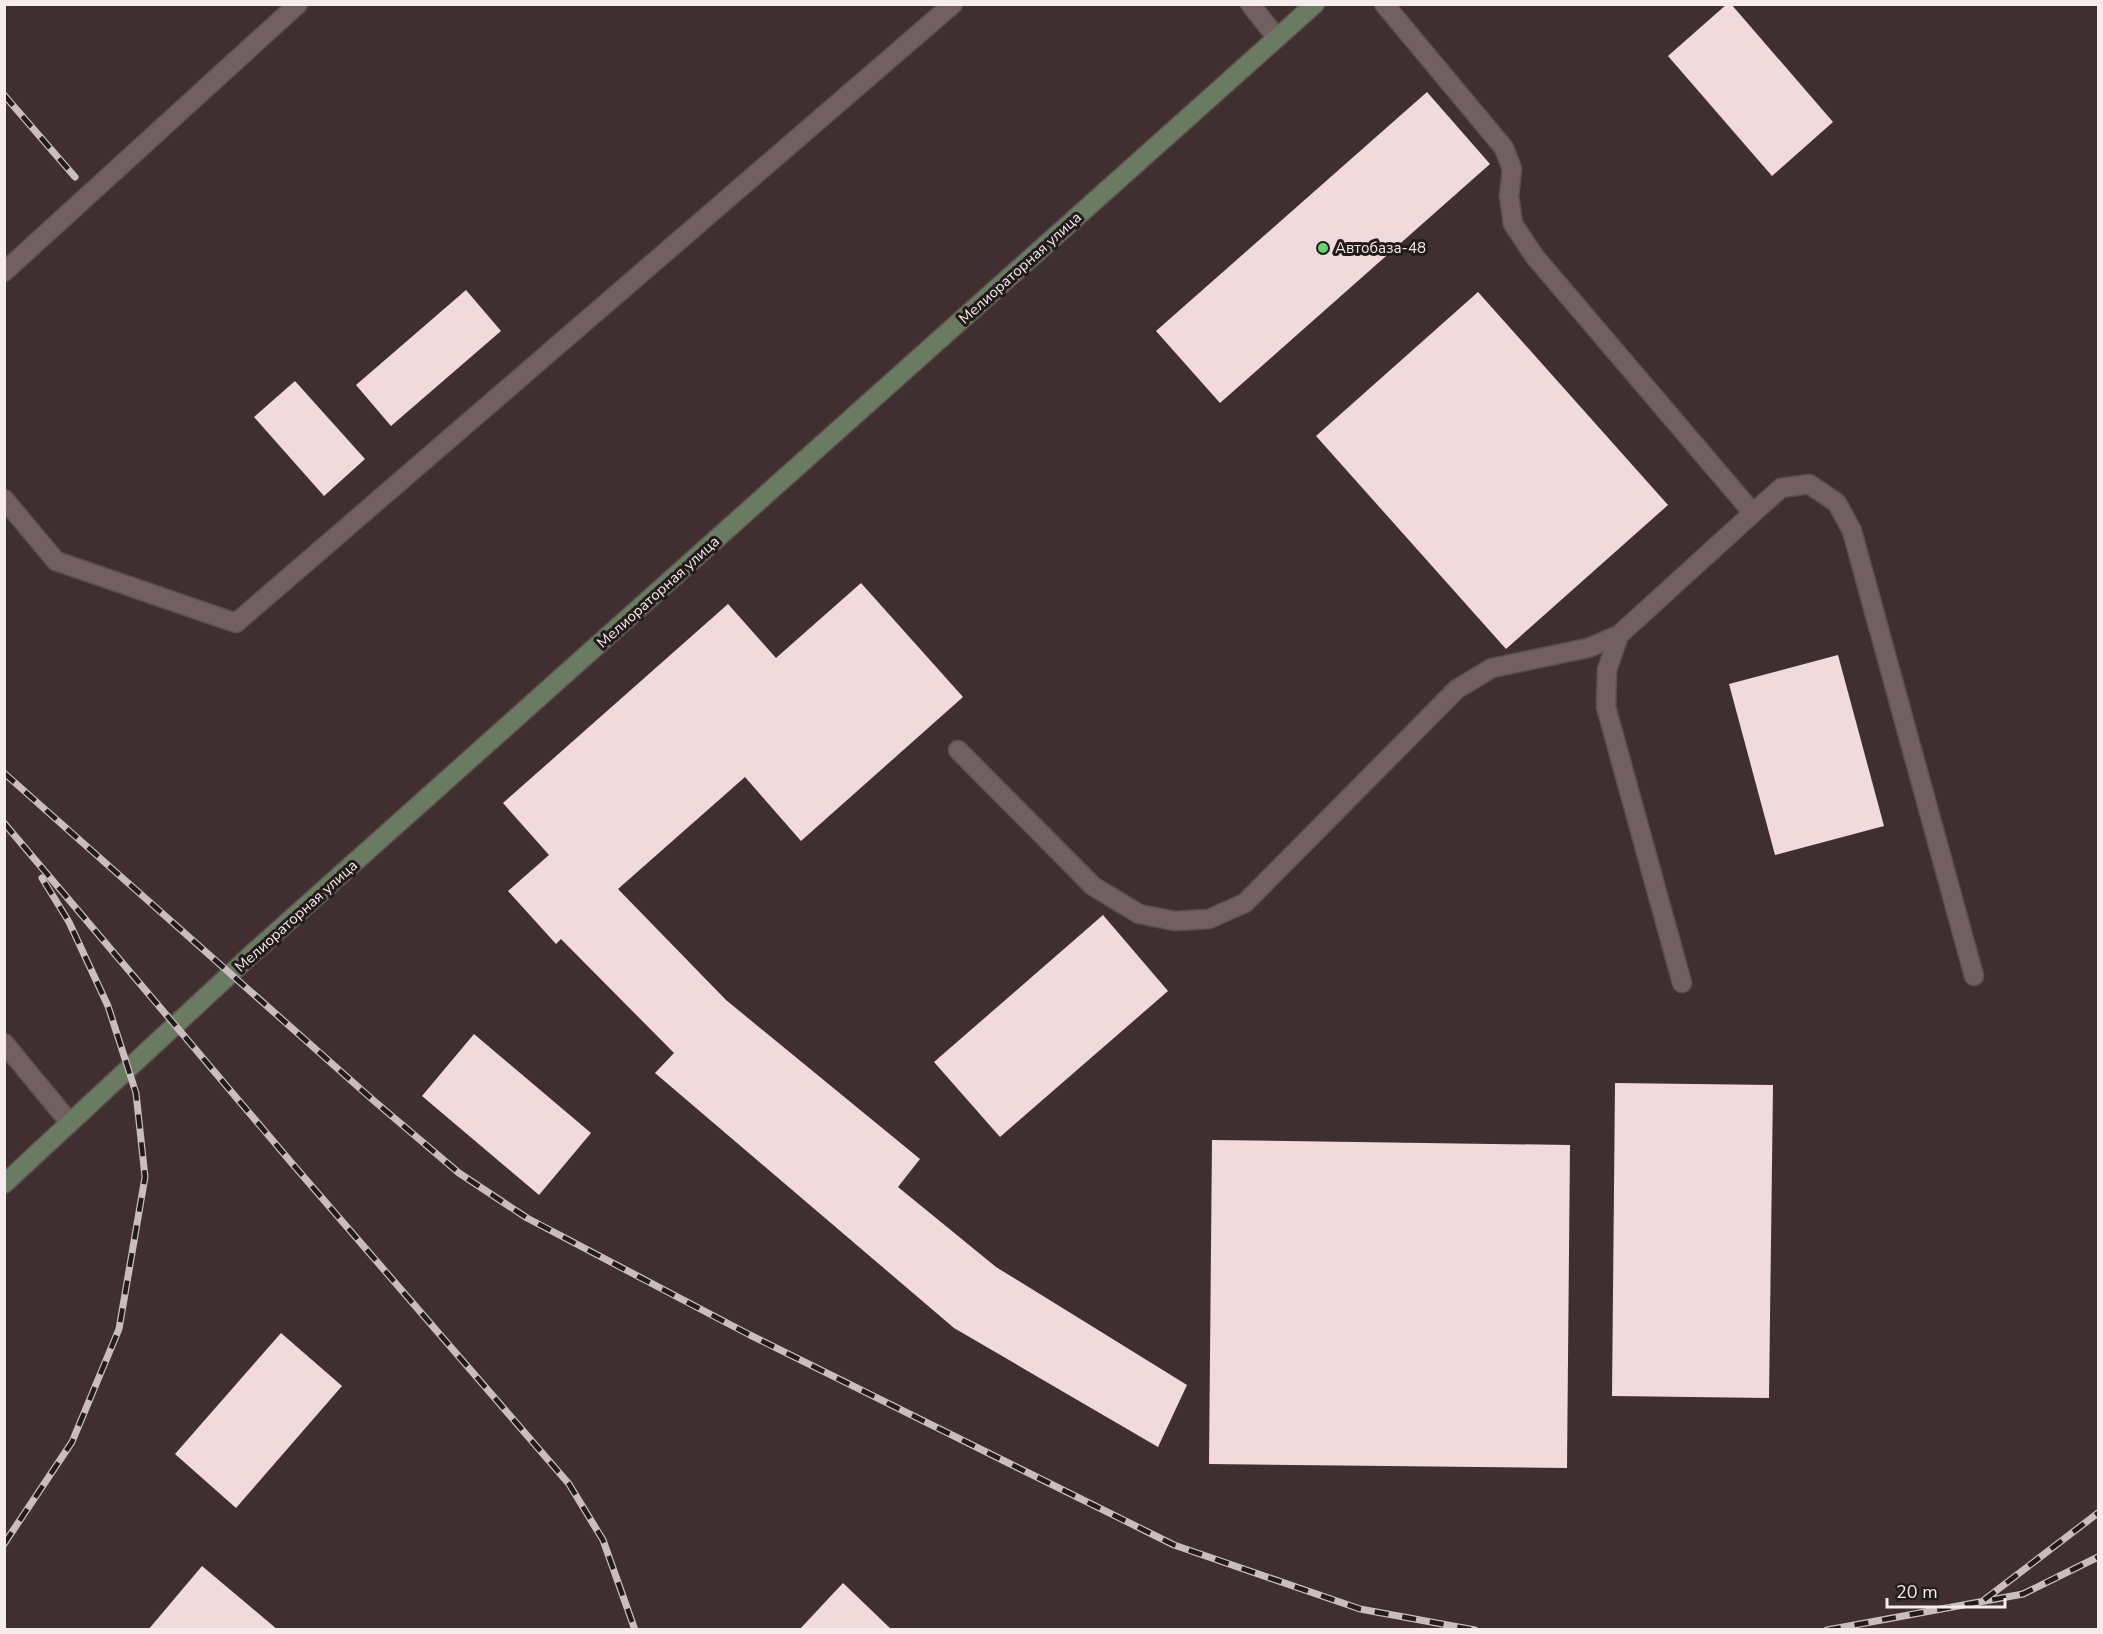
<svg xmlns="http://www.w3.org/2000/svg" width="2103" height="1634" viewBox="0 0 2103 1634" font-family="'Nunito Sans',sans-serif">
  <rect width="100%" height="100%" fill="#402f31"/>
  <!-- building -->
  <g fill="#f0dadc">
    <polygon points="1727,4 1731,4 1833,122 1772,176 1668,56"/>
    <polygon points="1427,92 1490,164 1220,403 1156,331"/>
    <polygon points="466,290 501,331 391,426 356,385"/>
    <polygon points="1478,292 1668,505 1506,649 1316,436"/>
    <polygon points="295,381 365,459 324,496 254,417"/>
    <polygon points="861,583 963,697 801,841 745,777 618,889 726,1000 920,1159 898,1187 996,1267 1187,1385 1158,1447 954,1328 655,1073 674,1053 561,939 556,944 508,891 549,855 503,803 728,604 776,658"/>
    <polygon points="1838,655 1884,826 1775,855 1729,684"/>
    <polygon points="1103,915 1168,991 1000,1137 934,1062"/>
    <polygon points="474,1034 591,1133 539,1195 422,1096"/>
    <polygon points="1615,1083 1773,1085 1769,1398 1612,1396"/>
    <polygon points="1212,1140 1570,1145 1567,1468 1209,1464"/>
    <polygon points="281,1333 342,1386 236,1508 175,1454"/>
    <polygon points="202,1566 278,1630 148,1630"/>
    <polygon points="843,1583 892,1630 799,1630"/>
  </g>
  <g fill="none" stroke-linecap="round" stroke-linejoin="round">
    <!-- lane casing -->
    <g stroke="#5d4e50" stroke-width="21">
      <g id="lane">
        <polyline points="1250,4 1277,38"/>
        <polyline points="1384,4 1504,148 1512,169 1509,196 1513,224 1535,257 1753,513 1619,635 1607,670 1606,707 1682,983"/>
        <polyline points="4,272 298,4"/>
        <polyline points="4,499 56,561 236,623 953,4"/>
        <polyline points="1753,513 1781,488 1809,484 1837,503 1852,531 1974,976"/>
        <polyline points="958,750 1093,886 1139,914 1175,921 1209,919 1245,903 1457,689 1492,668 1588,648 1619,635"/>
      </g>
    </g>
    <!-- street casing -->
    <g stroke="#5d4e50" stroke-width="21">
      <polyline id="street" points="4,1043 70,1123"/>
    </g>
    <!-- secondary casing -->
    <g stroke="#5d4e50" stroke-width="21">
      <polyline id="secondary" points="4,1184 253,953 1315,4"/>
    </g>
    <!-- lane -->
    <use href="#lane" stroke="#725f61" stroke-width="18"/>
    <!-- street -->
    <use href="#street" stroke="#725f61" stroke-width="18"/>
    <!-- secondary -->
    <use href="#secondary" stroke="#697b60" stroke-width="18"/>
    <!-- rail casing -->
    <g stroke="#cabdbf" stroke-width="7">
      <g id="rail">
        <polyline points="4,95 75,177"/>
        <polyline points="4,773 373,1100 459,1173 527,1218 750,1335 1174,1545 1360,1609 1475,1630"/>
        <polyline points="4,823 290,1161 569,1484 603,1540 635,1630"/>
        <polyline points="4,1544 72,1442 119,1329 145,1177 136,1093 108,1006 69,922 42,878"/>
        <polyline points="1984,1600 2098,1513"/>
        <polyline points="1827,1630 2023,1594 2098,1557"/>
      </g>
    </g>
    <!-- rail -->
    <use href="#rail" stroke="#221a1b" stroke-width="4.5" stroke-dasharray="14" stroke-linecap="butt"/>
  </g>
  <!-- markers -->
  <circle fill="#5fd56b" stroke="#221a1b" stroke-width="2" cx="1323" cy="248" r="6"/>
  <g text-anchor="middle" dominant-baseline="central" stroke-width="6" stroke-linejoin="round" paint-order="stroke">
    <!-- poi labels -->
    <g font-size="15" fill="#f7eced" stroke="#221a1b" text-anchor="start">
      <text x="1335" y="248">Автобаза-48</text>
    </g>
    <!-- street labels -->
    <g font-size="15" fill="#f7eced" stroke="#221a1b">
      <text transform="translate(1020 268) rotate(-42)">Мелиораторная улица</text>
      <text transform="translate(658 592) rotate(-42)">Мелиораторная улица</text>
      <text transform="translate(296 916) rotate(-42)">Мелиораторная улица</text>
    </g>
  </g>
  <!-- border -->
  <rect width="2103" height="1634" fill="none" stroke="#f7eced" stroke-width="12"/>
  <!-- scale -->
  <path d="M1887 1598v9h118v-9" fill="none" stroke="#f7eced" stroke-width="3"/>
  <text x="1896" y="1598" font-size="18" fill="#f7eced" stroke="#221a1b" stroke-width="4.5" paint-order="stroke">20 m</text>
</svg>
